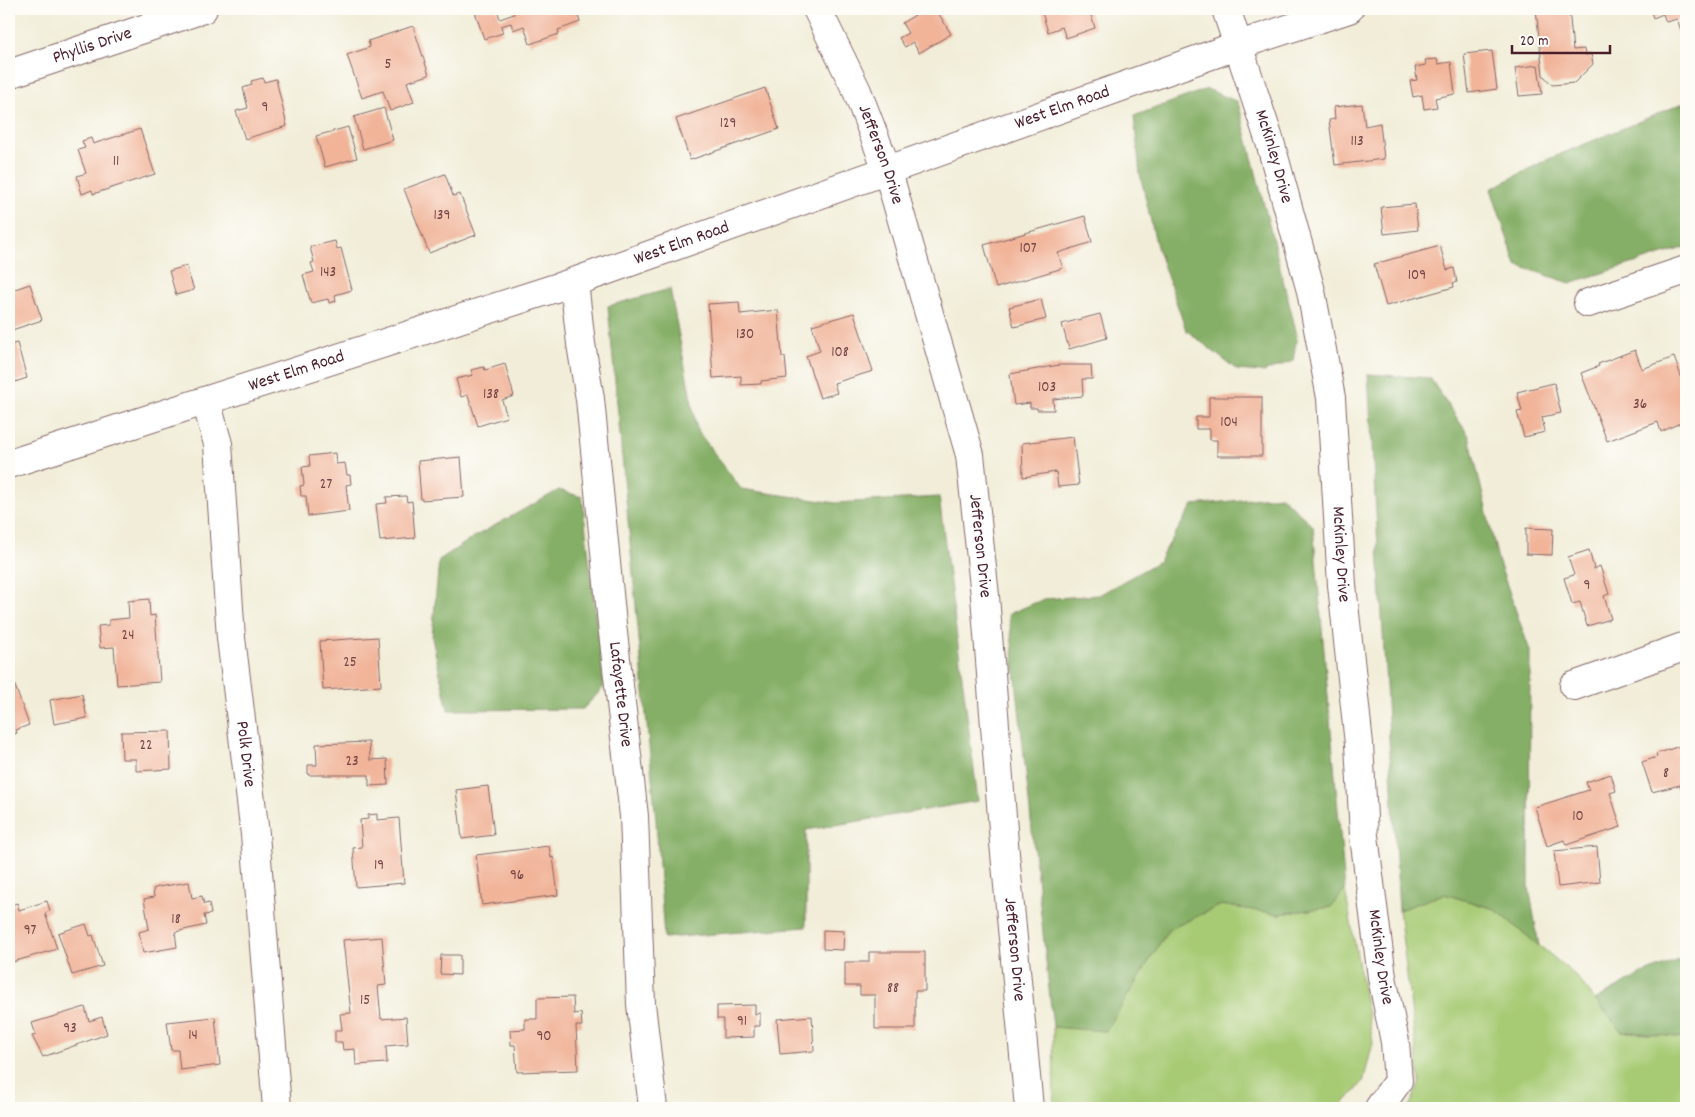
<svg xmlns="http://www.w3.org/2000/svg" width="1695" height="1117" viewBox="0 0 1695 1117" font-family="Dekko,sans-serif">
  <rect width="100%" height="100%" fill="#fdfcf7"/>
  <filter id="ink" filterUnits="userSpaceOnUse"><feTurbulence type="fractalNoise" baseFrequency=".02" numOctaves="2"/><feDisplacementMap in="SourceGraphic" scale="10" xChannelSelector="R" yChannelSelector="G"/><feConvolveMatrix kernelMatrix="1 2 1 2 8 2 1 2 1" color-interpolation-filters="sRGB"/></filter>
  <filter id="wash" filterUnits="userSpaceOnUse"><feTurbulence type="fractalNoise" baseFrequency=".0096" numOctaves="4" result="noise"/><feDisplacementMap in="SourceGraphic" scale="20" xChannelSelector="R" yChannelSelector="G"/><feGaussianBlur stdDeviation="1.12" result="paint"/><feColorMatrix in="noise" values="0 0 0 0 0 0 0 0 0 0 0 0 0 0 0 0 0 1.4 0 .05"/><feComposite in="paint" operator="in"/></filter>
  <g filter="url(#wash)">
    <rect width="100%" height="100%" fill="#f1edd8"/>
    <!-- green -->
    <g fill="#a7cb75" stroke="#787550">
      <polygon points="1345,890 1373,1043 1363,1082 1339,1108 1054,1108 1053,1027 1106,1031 1168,930 1221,905 1278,914 1331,907"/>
      <polygon points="1444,894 1495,909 1575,975 1621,1031 1686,1038 1686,1108 1409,1108 1420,1082 1399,910"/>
    </g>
    <!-- forest -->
    <g fill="#85af66" stroke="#686748">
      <polygon points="1207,89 1238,102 1297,335 1293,361 1263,372 1237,370 1186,330 1157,247 1140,174 1134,116"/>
      <polygon points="1686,102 1686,247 1570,283 1516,265 1491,189 1544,161"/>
      <polygon points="670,289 697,430 741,489 836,503 939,497 978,801 806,830 806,927 664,938 656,821 608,306"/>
      <polygon points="1368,374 1430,378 1469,436 1498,560 1530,651 1529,887 1539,946 1495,909 1444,894 1399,910"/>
      <polygon points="559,490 582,497 604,687 583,709 448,710 432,638 439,560 474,537"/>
      <polygon points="1281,496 1313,526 1345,890 1331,907 1278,914 1221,905 1168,930 1106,1031 1053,1027 1009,614 1044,599 1099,595 1158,562 1193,505"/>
      <polygon points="1686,957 1686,1038 1621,1031 1595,1000 1642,974"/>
    </g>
    <g id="blocks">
      <!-- building -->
      <g fill="#f1b499">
        <polygon points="474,9 497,9 500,19 514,14 513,9 576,9 580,22 558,30 559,34 530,44 524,26 513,30 511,23 501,26 503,33 484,39"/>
        <polygon points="925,9 936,9 951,34 919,53 913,42 905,47 899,38 908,33 902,23"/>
        <polygon points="1041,9 1089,9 1095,28 1066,38 1062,27 1048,32"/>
        <polygon points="1536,9 1569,9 1573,50 1584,49 1585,55 1591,54 1593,64 1574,83 1552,85 1543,75"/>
        <polygon points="1650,9 1686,9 1686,35 1683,36 1677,19 1666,22 1663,14 1653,18"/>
        <polygon points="413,26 429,75 407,82 414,102 390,111 383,91 362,98 347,55 370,47 368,41"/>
        <polygon points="1492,51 1497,89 1469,93 1464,54"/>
        <polygon points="1437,59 1438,64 1451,62 1455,94 1435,98 1437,107 1424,109 1422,95 1413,97 1410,81 1417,80 1415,67 1426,65 1425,60"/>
        <polygon points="1538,65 1542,94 1519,96 1515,68"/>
        <polygon points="263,78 264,82 276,79 287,126 245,139 236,111 248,108 243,88 252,85 251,81"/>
        <polygon points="765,88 779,129 690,160 676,119"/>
        <polygon points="1362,104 1365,126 1380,123 1384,159 1335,165 1329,120 1335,119 1334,107"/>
        <polygon points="384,108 393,140 363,149 354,117"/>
        <polygon points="348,127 357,158 325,167 316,136"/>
        <polygon points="140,129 155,174 93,194 92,190 82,194 77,176 86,173 78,150 85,148 82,141 91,138 93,144"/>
        <polygon points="445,174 453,196 460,194 476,235 429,253 404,189"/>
        <polygon points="1415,204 1418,230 1384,234 1381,207"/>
        <polygon points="1085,216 1092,242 1058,253 1063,268 996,288 984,245"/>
        <polygon points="335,241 337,249 341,248 352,290 335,295 336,301 329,303 328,299 311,303 303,275 314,272 311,263 314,262 310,247"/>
        <polygon points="1440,246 1447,270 1454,268 1457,282 1453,283 1454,287 1386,306 1374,264"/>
        <polygon points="186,266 194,290 176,295 169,271"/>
        <polygon points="30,284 42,320 9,331 9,291"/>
        <polygon points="1041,299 1046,319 1014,327 1009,307"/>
        <polygon points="739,302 740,314 778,310 782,357 785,357 787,378 761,381 761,384 741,385 741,376 713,378 708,304"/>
        <polygon points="854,313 873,371 834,383 837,393 820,398 806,356 820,351 812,325"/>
        <polygon points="1100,314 1107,338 1069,349 1062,324"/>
        <polygon points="17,343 27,378 9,384 9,345"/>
        <polygon points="1635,350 1642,369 1674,357 1686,390 1686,420 1661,432 1658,422 1607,441 1581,373 1599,366 1598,364"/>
        <polygon points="505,364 514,396 502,400 507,417 478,426 468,395 461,397 456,379 473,375 471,370 484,367 485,370"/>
        <polygon points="1059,365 1091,365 1092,379 1082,379 1083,396 1053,399 1054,410 1037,410 1037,408 1030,408 1030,403 1014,405 1010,374"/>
        <polygon points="1554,383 1561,413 1542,417 1545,432 1524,437 1517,412 1522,411 1517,392"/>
        <polygon points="1209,397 1262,397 1262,456 1217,456 1217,440 1210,440 1210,429 1196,429 1196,417 1209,417"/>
        <polygon points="1073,437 1079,485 1058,487 1056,472 1023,477 1022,443"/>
        <polygon points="335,453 336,464 345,463 347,475 350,475 351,484 346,485 349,511 308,516 306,496 301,496 300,486 304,485 302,467 310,466 309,456"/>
        <polygon points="461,457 464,497 421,500 418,461"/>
        <polygon points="406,496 407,502 412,501 415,538 380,541 376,504 387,503 386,497"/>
        <polygon points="1526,528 1553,529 1552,555 1526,554"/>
        <polygon points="1589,550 1594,569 1600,566 1609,594 1604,596 1611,619 1587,626 1580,602 1572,604 1564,578 1574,575 1568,557"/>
        <polygon points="149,599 150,616 155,615 160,682 117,685 114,647 100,648 98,626 109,625 109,620 129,618 128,601"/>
        <polygon points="378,637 381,686 323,690 320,641"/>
        <polygon points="14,683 29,725 16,730 17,733 9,736 9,685"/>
        <polygon points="82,694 87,718 54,724 50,700"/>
        <polygon points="170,731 171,769 136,771 136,759 122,759 121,732"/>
        <polygon points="369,742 370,760 387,759 388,785 369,786 369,775 308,775 308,765 317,765 316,744"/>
        <polygon points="1686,744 1686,804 1680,785 1652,792 1642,762 1657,757 1656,754"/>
        <polygon points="1611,774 1616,791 1610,793 1621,827 1566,845 1564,840 1547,846 1535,807 1589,790 1586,782"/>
        <polygon points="488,786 494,835 462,839 456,790"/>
        <polygon points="377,814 377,820 399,818 404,883 356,887 353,848 362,847 360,820 368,819 368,815"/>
        <polygon points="549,846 551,858 553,857 558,895 482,905 476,855"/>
        <polygon points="1597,847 1600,882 1558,887 1554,851"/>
        <polygon points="189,882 192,898 202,896 204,904 209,903 211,914 204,915 206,925 175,932 177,947 143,953 139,932 149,929 144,899 154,897 153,889 158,887"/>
        <polygon points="47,901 50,911 45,913 57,949 9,963 9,906 17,903 19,910"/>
        <polygon points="86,924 90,936 93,935 103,966 72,975 58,933"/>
        <polygon points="823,930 844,931 843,950 823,949"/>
        <polygon points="382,937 386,985 378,986 381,1019 406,1017 408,1044 386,1046 387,1063 356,1065 355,1049 343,1050 342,1042 335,1042 335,1030 342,1030 340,1014 351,1013 343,940"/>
        <polygon points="869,952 925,952 925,991 915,991 915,1029 875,1029 875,995 860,995 860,986 845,986 845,962 869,962"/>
        <polygon points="441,955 460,955 460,975 440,974"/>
        <polygon points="573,997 574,1014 581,1013 582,1026 576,1026 578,1070 517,1072 515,1045 511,1045 510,1030 525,1029 525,1019 537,1019 537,998"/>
        <polygon points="755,1005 755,1014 760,1013 760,1026 754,1026 754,1037 723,1038 723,1019 717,1019 717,1006"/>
        <polygon points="85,1007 89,1021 102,1017 107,1034 43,1057 32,1036 36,1035 32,1023"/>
        <polygon points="812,1016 814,1051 780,1054 777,1019"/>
        <polygon points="215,1017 220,1065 180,1070 178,1050 171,1050 167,1022"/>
      </g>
    </g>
  </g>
  <g filter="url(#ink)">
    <use href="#blocks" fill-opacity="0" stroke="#846768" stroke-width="1"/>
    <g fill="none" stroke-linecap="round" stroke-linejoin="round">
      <!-- minor casing -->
      <g stroke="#846768" stroke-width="30">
        <g id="minor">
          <path id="s1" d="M817 9 857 91 888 172 970 455 985 596 1004 843 1029 1108"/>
          <path id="s2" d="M1226 9 1270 142 1311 291 1331 398 1342 585 1359 744 1364 836 1382 977 1395 1042 1398 1081 1379 1108"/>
          <path id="s3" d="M9 74 203 9"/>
          <path id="s4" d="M574 282 581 344 590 399 612 624 634 816 641 1004 653 1108"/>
          <polyline points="1588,303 1686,270"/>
          <path id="s5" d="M206 401 218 444 231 638 255 834 277 1108"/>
          <path id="s6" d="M9 464 574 282 1239 45 1349 9"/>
          <polyline points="1574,686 1686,646"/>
        </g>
      </g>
      <!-- minor -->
      <use href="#minor" stroke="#fff" stroke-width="28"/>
    </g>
  </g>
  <g text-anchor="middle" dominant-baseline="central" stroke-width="5" stroke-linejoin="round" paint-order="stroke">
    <!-- number labels -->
    <g font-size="15" fill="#744446">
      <text x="388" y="65">5</text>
      <text x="265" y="108">9</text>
      <text x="728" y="124">129</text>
      <text x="1357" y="142">113</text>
      <text x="116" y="162">11</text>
      <text x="442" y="216">139</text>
      <text x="1028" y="249">107</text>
      <text x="328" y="273">143</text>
      <text x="1417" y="276">109</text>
      <text x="745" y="335">130</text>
      <text x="840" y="353">108</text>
      <text x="1047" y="388">103</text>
      <text x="491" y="395">138</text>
      <text x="1640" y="405">36</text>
      <text x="1229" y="423">104</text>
      <text x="326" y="485">27</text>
      <text x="1587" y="586">9</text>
      <text x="128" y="636">24</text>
      <text x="350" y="663">25</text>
      <text x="146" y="746">22</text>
      <text x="352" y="762">23</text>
      <text x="1666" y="774">8</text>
      <text x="1578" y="817">10</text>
      <text x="379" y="866">19</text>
      <text x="517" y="876">96</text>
      <text x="176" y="920">18</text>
      <text x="30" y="931">97</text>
      <text x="893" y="989">88</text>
      <text x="365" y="1001">15</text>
      <text x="742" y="1022">91</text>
      <text x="70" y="1029">93</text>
      <text x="193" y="1036">14</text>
      <text x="544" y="1037">90</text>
    </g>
    <!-- street labels -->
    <g font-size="18" fill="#4a1f2b" stroke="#fdfcf7">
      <text stroke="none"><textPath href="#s3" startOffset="88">Phyllis Drive</textPath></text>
      <text stroke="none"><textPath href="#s6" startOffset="1112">West Elm Road</textPath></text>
      <text stroke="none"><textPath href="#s1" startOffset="159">Jefferson Drive</textPath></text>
      <text stroke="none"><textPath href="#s2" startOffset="155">McKinley Drive</textPath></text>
      <text stroke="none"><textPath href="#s6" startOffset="708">West Elm Road</textPath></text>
      <text stroke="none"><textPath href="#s6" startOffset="302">West Elm Road</textPath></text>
      <text stroke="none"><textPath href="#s1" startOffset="564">Jefferson Drive</textPath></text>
      <text stroke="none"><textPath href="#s2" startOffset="560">McKinley Drive</textPath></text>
      <text stroke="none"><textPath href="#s4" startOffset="415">Lafayette Drive</textPath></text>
      <text stroke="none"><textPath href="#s5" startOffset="356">Polk Drive</textPath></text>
      <text stroke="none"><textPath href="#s1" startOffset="969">Jefferson Drive</textPath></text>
      <text stroke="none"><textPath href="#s2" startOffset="965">McKinley Drive</textPath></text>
    </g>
  </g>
  <!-- margin -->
  <rect width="1695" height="1117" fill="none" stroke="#fdfcf7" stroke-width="30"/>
  <!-- scale -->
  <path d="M1512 45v8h98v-8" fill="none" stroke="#4a1f2b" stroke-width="2.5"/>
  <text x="1520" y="45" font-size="15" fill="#4a1f2b" stroke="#fdfcf7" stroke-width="4" paint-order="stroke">20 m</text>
</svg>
